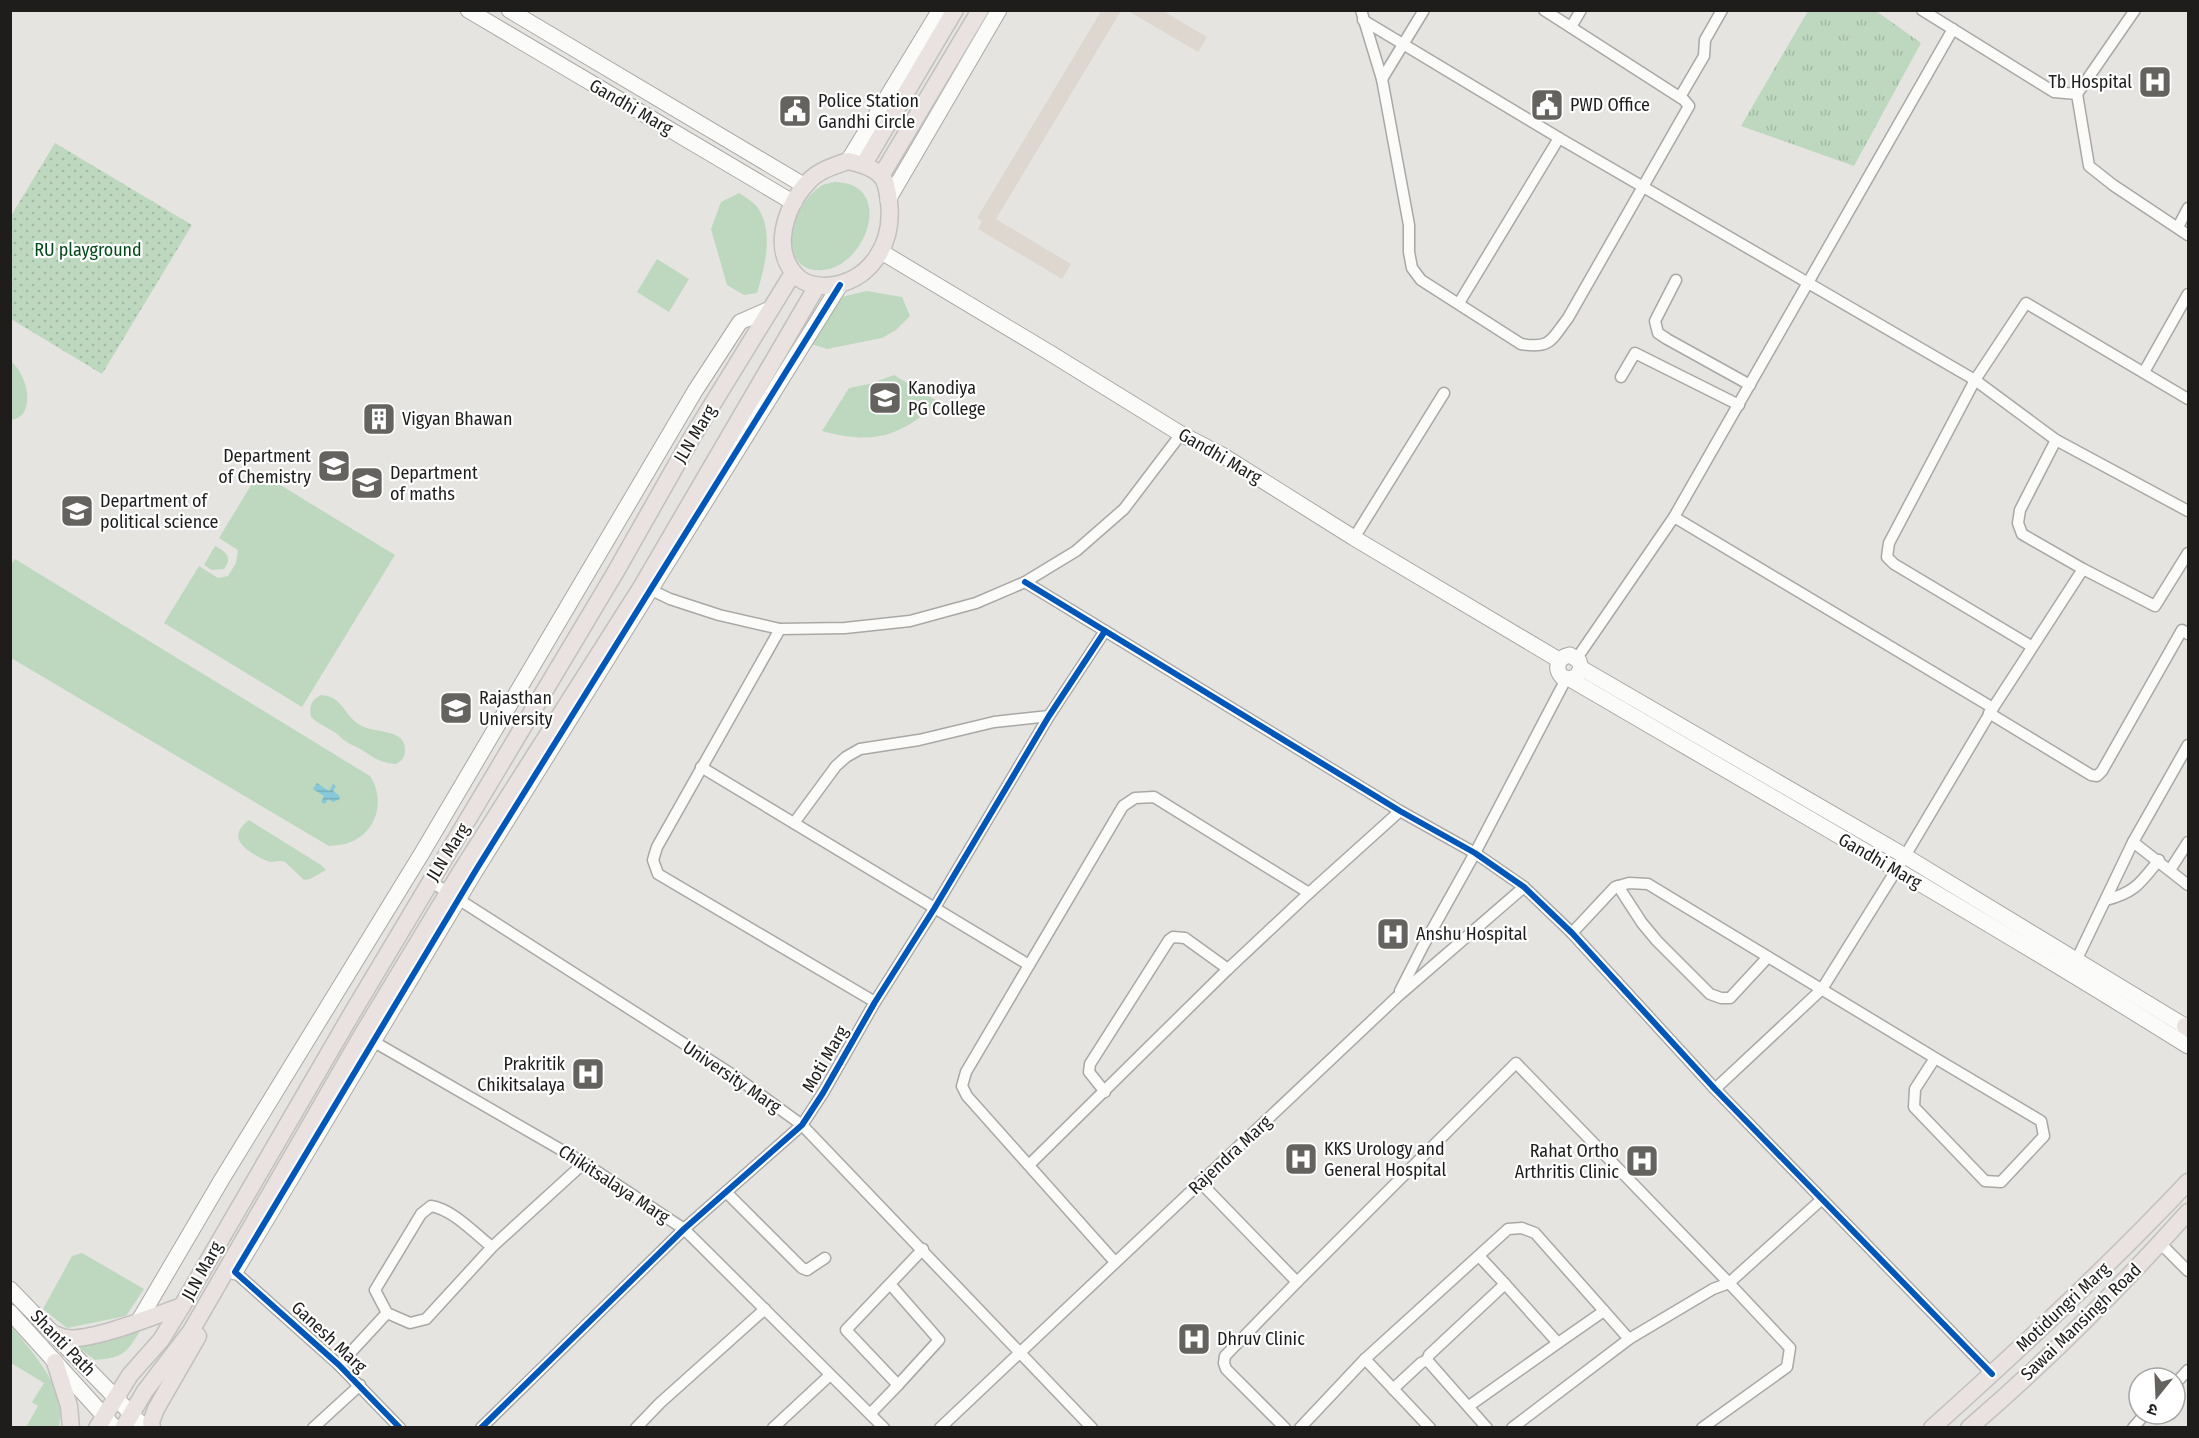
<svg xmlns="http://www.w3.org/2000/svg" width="2199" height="1438" viewBox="0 0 2199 1438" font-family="'Fira Sans Condensed','Noto Sans Devanagari',sans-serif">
  <defs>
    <pattern id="grass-tufts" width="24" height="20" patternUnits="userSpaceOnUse" patternTransform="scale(1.5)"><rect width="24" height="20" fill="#bdd8be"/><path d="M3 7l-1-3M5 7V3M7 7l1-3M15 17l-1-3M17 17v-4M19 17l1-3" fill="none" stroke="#a2b9a3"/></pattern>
    <pattern id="park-dots" width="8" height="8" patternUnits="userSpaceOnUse" patternTransform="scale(1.5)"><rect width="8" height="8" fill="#bdd8be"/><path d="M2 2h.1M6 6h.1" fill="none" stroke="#a2b9a3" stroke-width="1.8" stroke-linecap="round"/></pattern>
    <pattern id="water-rules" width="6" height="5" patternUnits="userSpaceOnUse" patternTransform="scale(1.5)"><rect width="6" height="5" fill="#88c9d9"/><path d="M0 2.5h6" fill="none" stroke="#75acba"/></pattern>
  </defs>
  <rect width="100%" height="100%" fill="#e6e4e1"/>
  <!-- built -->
  <g fill="#ddd7cf">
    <polygon points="1101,11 1121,11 996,219 1071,264 1062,279 978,229 982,221 977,218"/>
    <polygon points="1128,11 1163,11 1207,37 1198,52"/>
  </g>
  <!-- grass -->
  <polygon fill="url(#grass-tufts)" points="1808,11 1876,11 1921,43 1854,166 1741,126"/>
  <!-- park -->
  <polygon fill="url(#park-dots)" points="55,143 192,225 102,374 11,319 11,216"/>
  <!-- garden -->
  <g fill="#bdd8be">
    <path d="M834 182C899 182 864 276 815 270 805 269 799 264 794 255 792 249 789 243 790 237 792 221 806 195 821 186 824 184 830 183 834 182Z"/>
    <path d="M739 193C745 197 754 202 758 208 774 233 765 266 757 293L744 295 727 285 711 229 721 202Z"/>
    <polygon points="657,259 689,279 669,312 637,292"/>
    <polygon points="867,291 902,297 910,316 896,330 882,338 827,349 808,343 837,298"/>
    <path d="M10 361C28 373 37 417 11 420Z"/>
    <path d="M894 375 939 402C899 437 874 445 822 431L849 388 869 384Z"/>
    <polygon points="259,472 395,555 302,707 164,623 199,566 218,578 228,576 236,563 238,550 219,538"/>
    <path d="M215 546C226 552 233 557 224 569L212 570 204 565Z"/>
    <path d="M15 559 370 776C386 800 377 833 348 843 343 845 335 845 329 846L11 658 10 566Z"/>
    <path d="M321 695C343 696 344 716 360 725 374 734 406 728 405 750 405 757 402 761 396 764 381 763 374 758 362 750 357 746 350 745 345 741 341 738 338 734 334 732 325 726 320 725 311 717 309 706 311 700 321 695Z"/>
    <path d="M249 820 321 865 326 870 310 879 304 880 285 862C279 860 276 862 271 862 266 861 261 858 257 856 240 847 229 835 249 820Z"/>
    <polygon points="82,1253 144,1289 126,1316 67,1328 43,1309 72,1256"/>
    <path d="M11 1326C33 1353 68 1390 59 1427H26L38 1406 32 1402 44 1383 11 1363Z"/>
    <path d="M140 1331C126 1354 122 1358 95 1360L74 1344 94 1342Z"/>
  </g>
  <!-- water -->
  <polygon fill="url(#water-rules)" points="317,783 329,791 333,784 336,786 333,791 339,795 340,799 333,802 328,799 325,804 321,802 324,796 313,789"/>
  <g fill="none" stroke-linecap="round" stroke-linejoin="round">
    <!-- street casing -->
    <g stroke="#aaa8a6" stroke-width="13">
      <g id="street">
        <path d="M1361 10 1382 79 1409 225V252L1412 268 1421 280 1521 344C1551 349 1551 340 1568 318L1689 106 1684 100 1544 10"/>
        <polyline points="1922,10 2054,92 2077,94 2135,10"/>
        <polyline points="1363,20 1559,138 1975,380 2056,440 2188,511"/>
        <polyline points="1571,27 1581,10"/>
        <polyline points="1382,79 1424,10"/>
        <polyline points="2077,94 2089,166 2113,185 2188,235"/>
        <polyline points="1680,97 1704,56 1705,40 1722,10"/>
        <polyline points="2178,227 2188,208"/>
        <polyline points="1676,280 1655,321 1658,333 1667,339 1750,385"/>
        <polyline points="1459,303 1559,138"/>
        <polyline points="2144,372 2188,294"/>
        <polyline points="1621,377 1635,353 1739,405"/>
        <polyline points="2056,440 2020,510 2018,523 2022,534 2083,569 2155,606 2188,553"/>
        <polyline points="1674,517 1993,708"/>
        <polyline points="1354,538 1444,393"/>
        <polyline points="1025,582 1400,811 1475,853 1524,887 1572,933 1715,1089 1992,1374"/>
        <polyline points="645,587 670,599 719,615 780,629 845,628 910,621 976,603 1025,582 1076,551 1124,509 1181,434"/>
        <polyline points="780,629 657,847 653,860 658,874 875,1002"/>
        <polyline points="2031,646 1894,564 1887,557 1889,543 1975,380 2026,303 2188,399"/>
        <polyline points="1577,658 1674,517 1953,29"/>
        <polyline points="1989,713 2091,775 2097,776 2102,771 2182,630 2188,634"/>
        <polyline points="701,767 1029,965"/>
        <polyline points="794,823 836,766 846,757 860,749 919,740 994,722 1049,716"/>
        <polyline points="2133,842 2188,885"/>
        <polyline points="2170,870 2188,842"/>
        <polyline points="430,881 736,1077 802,1125 1092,1428"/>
        <polyline points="1618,886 1642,923 1657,941 1710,994 1721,998 1730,998 1768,957"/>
        <path d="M2106 900C2136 892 2140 883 2159 860"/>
        <polyline points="1572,933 1615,887 1629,883 1648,884 1935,1058 1915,1089 1914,1107 1985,1181 2001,1182 2044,1136 2041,1121 1935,1058"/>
        <polyline points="2074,965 2133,842 2188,745"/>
        <polyline points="1400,991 1423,946 1475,853 1566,679"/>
        <polyline points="369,1039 584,1163 684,1229 884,1428"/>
        <polyline points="1715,1089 1822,989 1905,856 1993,708 2083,569"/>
        <polyline points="1105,1092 1089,1072 1090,1064 1169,940 1173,937 1185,938 1228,969"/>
        <polyline points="1029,1165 1228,969 1309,893 1400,811"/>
        <polyline points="1200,1182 1297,1282"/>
        <polyline points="726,1192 802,1268 807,1270 825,1258"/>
        <polyline points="2160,1243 2188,1271"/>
        <path d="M492 1247C474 1233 454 1210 431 1206L421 1214 375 1290 387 1313 410 1323 426 1319 492 1247 584 1163"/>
        <polyline points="1479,1256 1505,1284 1429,1355 1427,1360 1487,1428"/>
        <polyline points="1115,1262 967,1096 962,1086 966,1072 1123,806 1135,798 1154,797 1309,893"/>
        <polyline points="235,1272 339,1365 400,1428"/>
        <polyline points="890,1284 939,1340 898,1385 846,1330 923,1249"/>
        <polyline points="1505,1284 1558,1343 1604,1311"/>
        <polyline points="1365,1359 1430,1428"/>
        <polyline points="339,1365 387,1313"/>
        <polyline points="2175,1384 2188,1370"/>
        <polyline points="1393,1389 1421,1363 1427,1360"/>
        <polyline points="1469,1406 1558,1343"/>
        <polyline points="871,1413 898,1385"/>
        <polyline points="313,1428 360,1385"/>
        <polyline points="481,1428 684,1229 802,1125 823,1093 875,1002 934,909 1049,716 1105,631"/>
        <polyline points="636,1428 660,1403 765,1309"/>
        <polyline points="773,1428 830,1375"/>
        <polyline points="940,1428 1397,997 1524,887"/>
        <polyline points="1285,1428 1226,1369 1224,1363 1225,1356 1297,1282 1516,1063 1729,1283 1790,1348 1787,1367 1702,1428"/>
        <polyline points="1300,1428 1365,1359 1508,1229 1522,1228 1535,1233 1629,1339"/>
        <polyline points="1512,1428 1629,1339 1713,1289 1729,1283 1821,1200"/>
        <polyline points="2133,1428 2145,1414"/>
      </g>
    </g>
    <!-- secondary casing -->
    <g stroke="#aaa8a6" stroke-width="17">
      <g id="secondary">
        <polyline points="468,10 794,203"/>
        <polyline points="509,10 805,186"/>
        <polyline points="848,161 940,10"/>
        <polyline points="888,200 999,10"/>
        <polyline points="880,251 1050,353 1181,434 1222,455 1354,538 1559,660"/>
        <polyline points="1581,668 1905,856 2188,1028"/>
        <path d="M1570 679 1577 676 1581 668 1579 661 1570 655C1558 657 1554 668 1562 677L1570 679C1777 800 1985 919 2188 1046"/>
        <polyline points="235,1272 476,870 840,285"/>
        <polyline points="10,1289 145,1428"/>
        <polyline points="10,1312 115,1428"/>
        <polyline points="138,1322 222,1179 422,853 695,391 740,322 772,308"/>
      </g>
    </g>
    <!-- primary casing -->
    <g stroke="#c1c0be" stroke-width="19">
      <g id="primary">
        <path d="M848 161C860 164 873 167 881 176 887 182 888 194 889 202 894 244 870 283 826 286 817 286 808 285 800 279 769 253 785 207 808 182 819 170 834 166 848 161Z"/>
        <polyline points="864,164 955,10"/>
        <polyline points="881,176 980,10"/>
        <polyline points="2185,1026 2188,1027"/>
        <path d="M53 1334C57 1335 62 1337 66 1338 91 1342 157 1315 182 1306"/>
        <polyline points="55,1362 69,1406 71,1428"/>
        <polyline points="97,1428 130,1375 161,1340 182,1306 351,1015 615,573 691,439 793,273"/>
        <polyline points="123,1428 145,1391 191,1331 362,1035 460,873 642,586 817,286"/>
        <polyline points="152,1428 151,1422 156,1409 198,1336"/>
        <path d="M1932 1428C2020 1349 2107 1268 2188 1182"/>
        <path d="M1969 1428C2047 1361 2120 1288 2188 1212"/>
      </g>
    </g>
    <!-- street -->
    <use href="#street" stroke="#fbfbfa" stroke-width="10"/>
    <!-- secondary -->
    <use href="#secondary" stroke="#fbfbfa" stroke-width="15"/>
    <!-- primary -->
    <use href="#primary" stroke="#e9e2e0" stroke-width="16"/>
    <!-- cycleway casing -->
    <g stroke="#fff" stroke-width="10">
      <g id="cycleway">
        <polyline points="1025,582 1400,811 1475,853 1524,887 1572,933 1715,1089 1992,1374"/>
        <polyline points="400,1428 339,1365 235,1272 476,870 840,285"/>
        <polyline points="481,1428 684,1229 802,1125 823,1093 875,1002 934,909 1049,716 1105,631"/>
      </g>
    </g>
    <!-- cycleway -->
    <use href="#cycleway" stroke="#0057b8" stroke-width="6"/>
  </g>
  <!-- icons -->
  <defs>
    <g id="hospital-square" transform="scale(1.725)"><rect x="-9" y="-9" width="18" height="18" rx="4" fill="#656360" stroke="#fff"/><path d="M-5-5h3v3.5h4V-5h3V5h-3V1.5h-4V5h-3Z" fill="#fff"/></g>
    <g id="civic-square" transform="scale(1.725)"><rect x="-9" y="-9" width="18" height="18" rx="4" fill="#656360" stroke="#fff"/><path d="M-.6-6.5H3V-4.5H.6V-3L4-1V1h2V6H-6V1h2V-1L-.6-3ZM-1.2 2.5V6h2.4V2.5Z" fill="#fff"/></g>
    <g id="university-square" transform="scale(1.725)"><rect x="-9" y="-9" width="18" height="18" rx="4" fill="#656360" stroke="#fff"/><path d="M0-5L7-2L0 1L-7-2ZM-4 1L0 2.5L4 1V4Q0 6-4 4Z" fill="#fff"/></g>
    <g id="building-square" transform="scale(1.725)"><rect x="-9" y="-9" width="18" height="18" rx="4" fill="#656360" stroke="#fff"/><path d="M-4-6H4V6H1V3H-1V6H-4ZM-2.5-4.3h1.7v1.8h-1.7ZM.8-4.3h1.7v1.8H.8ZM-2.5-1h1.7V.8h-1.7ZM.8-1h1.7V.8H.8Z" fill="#fff"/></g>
  </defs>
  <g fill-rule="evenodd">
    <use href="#hospital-square" x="2155" y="82"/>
    <use href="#civic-square" x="1547" y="105"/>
    <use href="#civic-square" x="795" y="111"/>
    <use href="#university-square" x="885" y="398"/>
    <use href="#building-square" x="379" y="419"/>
    <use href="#university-square" x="334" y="466"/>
    <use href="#university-square" x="367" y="483"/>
    <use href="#university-square" x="77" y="511"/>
    <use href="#university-square" x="456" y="708"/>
    <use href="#hospital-square" x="1393" y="934"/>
    <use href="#hospital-square" x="588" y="1074"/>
    <use href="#hospital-square" x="1301" y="1159"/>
    <use href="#hospital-square" x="1642" y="1161"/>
    <use href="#hospital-square" x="1194" y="1339"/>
  </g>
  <g text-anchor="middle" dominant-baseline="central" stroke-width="4.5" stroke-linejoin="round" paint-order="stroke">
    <!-- poi labels -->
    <g font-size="18" fill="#1f1d1b" stroke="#fff" text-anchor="start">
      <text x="2132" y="82" text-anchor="end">Tb Hospital</text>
      <text x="818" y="101">Police Station<tspan x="818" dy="21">Gandhi Circle</tspan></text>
      <text x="1570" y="105">PWD Office</text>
      <text x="908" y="388">Kanodiya<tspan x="908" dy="21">PG College</tspan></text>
      <text x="402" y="419">Vigyan Bhawan</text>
      <text x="311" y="456" text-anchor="end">Department<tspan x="311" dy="21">of Chemistry</tspan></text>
      <text x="390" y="473">Department<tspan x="390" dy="21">of maths</tspan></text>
      <text x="100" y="501">Department of<tspan x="100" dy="21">political science</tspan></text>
      <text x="479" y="698">Rajasthan<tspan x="479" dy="21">University</tspan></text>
      <text x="1416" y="934">Anshu Hospital</text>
      <text x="565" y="1064" text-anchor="end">Prakritik<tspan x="565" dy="21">Chikitsalaya</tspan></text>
      <text x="1324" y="1149">KKS Urology and<tspan x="1324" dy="21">General Hospital</tspan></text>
      <text x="1619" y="1151" text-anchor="end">Rahat Ortho<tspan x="1619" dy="21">Arthritis Clinic</tspan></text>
      <text x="1217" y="1339">Dhruv Clinic</text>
    </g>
    <!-- street labels -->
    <g font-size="18" fill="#1f1d1b" stroke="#fff">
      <text transform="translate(631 107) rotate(30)">Gandhi Marg</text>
      <text transform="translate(695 434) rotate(-59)">JLN Marg</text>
      <text transform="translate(1220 456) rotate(30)">Gandhi Marg</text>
      <text transform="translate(448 852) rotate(-58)">JLN Marg</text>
      <text transform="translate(1880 861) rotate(30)">Gandhi Marg</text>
      <text transform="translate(825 1059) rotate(-60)">Moti Marg</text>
      <text transform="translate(732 1077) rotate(34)">University Marg</text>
      <text transform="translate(1230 1155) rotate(-43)">Rajendra Marg</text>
      <text transform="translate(614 1184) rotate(33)">Chikitsalaya Marg</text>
      <text transform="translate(202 1271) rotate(-61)">JLN Marg</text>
      <text transform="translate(2063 1307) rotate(-43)">Motidungri Marg</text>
      <text transform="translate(2081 1322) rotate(-44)">Sawai Mansingh Road</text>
      <text transform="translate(329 1337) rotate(43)">Ganesh Marg</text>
      <text transform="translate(63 1343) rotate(46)">Shanti Path</text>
    </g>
    <!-- park labels -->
    <g font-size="18" fill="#034a1b" stroke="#fff">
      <text x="88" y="250">RU playground</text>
    </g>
  </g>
  <!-- border -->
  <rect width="2199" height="1438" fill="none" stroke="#1f1d1b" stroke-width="24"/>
  <!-- north arrow -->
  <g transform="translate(2157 1396) rotate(198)"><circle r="28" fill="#ffffff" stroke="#a5a5a4" stroke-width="1.5"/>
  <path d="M0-4.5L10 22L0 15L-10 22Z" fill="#656360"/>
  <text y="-9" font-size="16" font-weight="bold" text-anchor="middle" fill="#1f1d1b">उ</text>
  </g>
</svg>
